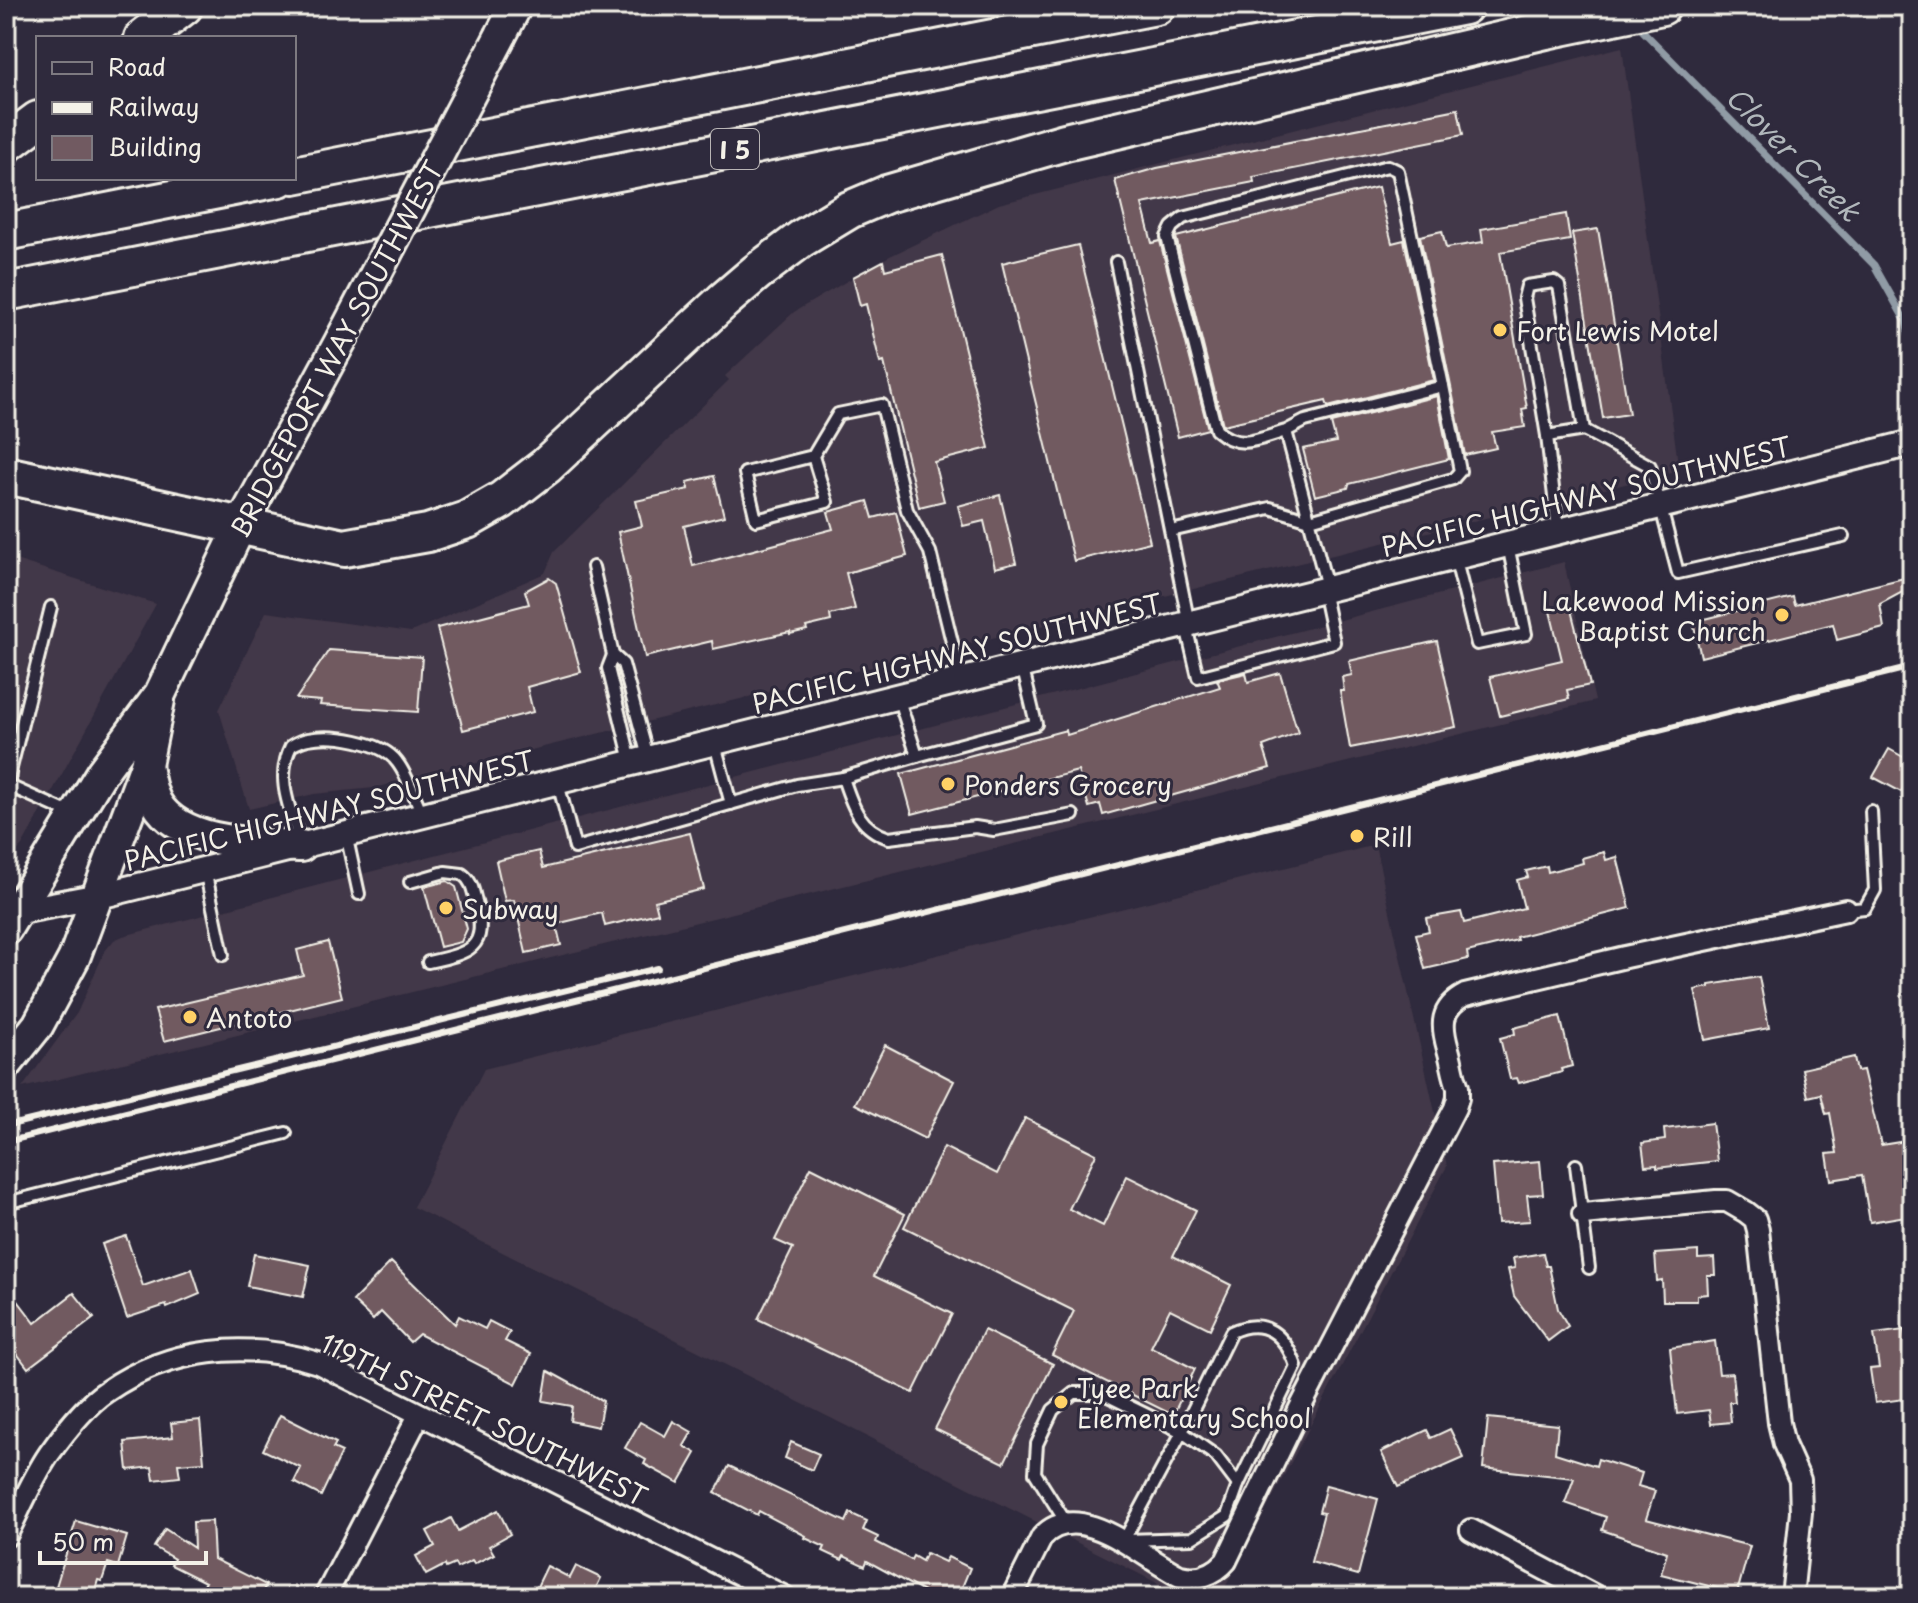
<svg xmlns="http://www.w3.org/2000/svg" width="1918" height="1603" viewBox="0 0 1918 1603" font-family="'Playpen Sans',sans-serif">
  <rect width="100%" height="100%" fill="#2f2a3d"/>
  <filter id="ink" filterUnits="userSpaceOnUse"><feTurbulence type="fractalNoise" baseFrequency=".0125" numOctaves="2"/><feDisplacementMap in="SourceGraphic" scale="16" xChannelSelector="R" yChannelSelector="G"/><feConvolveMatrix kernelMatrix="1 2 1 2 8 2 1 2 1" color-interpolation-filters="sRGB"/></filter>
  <g filter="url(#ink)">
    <!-- built -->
    <g fill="#433848">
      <polygon points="1622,47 1679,471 374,788 314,794 249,809 219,710 266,612 411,632 545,573 554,552 729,380 725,376 794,312 888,257 999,204"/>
      <polygon points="6,557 156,604 22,846 6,862"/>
      <polygon points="1564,562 1595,701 22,1088 77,1013 105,951 114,940 123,936"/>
      <polygon points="1375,845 1447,1166 1220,1597 1185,1597 413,1207 484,1069"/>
    </g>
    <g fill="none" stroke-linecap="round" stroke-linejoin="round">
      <!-- stream -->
      <polyline stroke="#909ba5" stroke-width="7" points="1634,22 1874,265 1906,322 1912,348"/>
    </g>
    <!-- building -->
    <g fill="#715a61" stroke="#f4f1e8" stroke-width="2">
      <polygon points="1458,109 1463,135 1253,177 1254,182 1142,204 1152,243 1160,241 1208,429 1178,437 1115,180 1157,168"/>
      <polygon points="1378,187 1392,243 1404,240 1434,380 1328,407 1326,401 1223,425 1176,237"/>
      <polygon points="1566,214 1570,240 1500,252 1527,408 1522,409 1525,427 1492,432 1496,448 1465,455 1420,236 1442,231 1446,248 1483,242 1481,229"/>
      <polygon points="1598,229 1629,414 1603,418 1572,233"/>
      <polygon points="1078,245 1150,542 1074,561 1002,263"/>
      <polygon points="942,255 989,448 934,462 944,501 919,507 884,362 880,363 866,304 860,306 853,277 883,261 885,270"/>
      <polygon points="1437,396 1449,459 1349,484 1348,488 1315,496 1303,449 1336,442 1331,423"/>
      <polygon points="714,476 724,516 684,526 693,566 833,529 828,512 868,501 873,518 896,512 907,556 846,573 855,609 830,615 831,621 806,627 807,630 790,634 790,632 713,649 712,641 645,657 618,532 642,526 636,501 689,489 687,482"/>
      <polygon points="1000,495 1016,563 995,568 984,521 963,526 958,506"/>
      <polygon points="1912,576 1912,587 1880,604 1884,628 1837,640 1833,624 1701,657 1693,622 1793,597 1795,605"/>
      <polygon points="549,578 556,583 581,672 527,687 533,712 463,730 437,628 529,604 525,591"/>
      <polygon points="1570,606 1590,685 1567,690 1569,699 1500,716 1490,677 1562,660 1550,611"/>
      <polygon points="1437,641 1456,727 1350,748 1340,691 1344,691 1342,677 1352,675 1349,661"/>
      <polygon points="329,650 422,657 418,712 320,705 321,701 296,699"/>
      <polygon points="1246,673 1248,682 1280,673 1298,733 1263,746 1270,768 1103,815 1100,804 1089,807 1078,771 912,814 901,774 1066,730 1067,735 1220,687 1217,680"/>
      <polygon points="1889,749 1912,762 1912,791 1904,787 1901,792 1873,777"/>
      <polygon points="690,833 704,889 655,901 658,913 605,926 602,913 556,924 561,945 526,953 514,900 505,901 496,861 539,851 543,868"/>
      <polygon points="1604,852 1606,860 1617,857 1630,908 1516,937 1517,940 1467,952 1468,959 1425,969 1416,934 1429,931 1426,918 1461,912 1464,923 1524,908 1517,880 1528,877 1526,871 1547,866 1548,872 1583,863 1582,858"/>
      <polygon points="447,881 456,887 467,929 461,942 440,947 424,887"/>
      <polygon points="328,942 342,997 164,1041 155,1010 303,975 297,950"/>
      <polygon points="1759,977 1769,1028 1705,1040 1695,990 1709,987 1709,985"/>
      <polygon points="1560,1016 1572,1066 1561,1069 1562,1072 1519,1083 1517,1078 1510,1079 1500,1038 1515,1034 1514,1028"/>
      <polygon points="885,1045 954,1081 925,1139 855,1104"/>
      <polygon points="1854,1057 1857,1071 1863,1070 1881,1145 1912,1140 1912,1215 1870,1222 1862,1175 1831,1180 1827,1154 1837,1153 1830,1113 1826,1114 1821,1094 1808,1097 1802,1069"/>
      <polygon points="1025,1118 1096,1154 1069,1209 1103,1226 1127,1176 1196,1210 1173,1256 1231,1285 1210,1329 1170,1309 1151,1347 1195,1369 1173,1415 1052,1355 1074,1311 904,1227 944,1147 997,1174"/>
      <polygon points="1712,1123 1717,1161 1657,1168 1657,1165 1645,1166 1642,1143 1665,1140 1664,1129"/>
      <polygon points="1540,1161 1543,1194 1527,1195 1530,1221 1498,1223 1493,1165"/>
      <polygon points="811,1167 905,1214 874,1276 952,1314 913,1393 758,1319 793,1248 775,1240"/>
      <polygon points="126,1236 143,1286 192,1269 200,1294 167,1308 166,1305 127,1318 102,1244"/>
      <polygon points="1698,1251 1698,1259 1714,1258 1715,1275 1707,1275 1708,1294 1697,1295 1697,1301 1663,1301 1662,1280 1657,1281 1655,1254"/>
      <polygon points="1543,1253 1546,1266 1549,1266 1558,1309 1568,1326 1548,1341 1514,1296 1508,1269 1515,1268 1513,1258"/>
      <polygon points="254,1254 310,1265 303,1297 247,1286"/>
      <polygon points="391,1262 455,1324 459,1316 485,1329 489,1321 510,1332 505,1341 531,1354 516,1384 419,1334 410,1342 381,1312 373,1320 353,1301"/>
      <polygon points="6,1285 35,1323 74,1293 94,1318 28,1368 6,1339"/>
      <polygon points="984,1330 1053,1364 1004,1463 935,1429"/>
      <polygon points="1904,1330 1912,1372 1912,1398 1875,1403 1870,1369 1879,1368 1874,1334"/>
      <polygon points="1715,1341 1719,1374 1732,1373 1735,1402 1729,1402 1731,1422 1711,1424 1709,1410 1677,1414 1670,1348"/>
      <polygon points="548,1371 603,1401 598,1427 570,1421 572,1406 543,1401"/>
      <polygon points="280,1415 336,1443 333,1448 342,1452 321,1496 294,1482 301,1468 263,1450"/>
      <polygon points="1488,1418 1558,1425 1555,1453 1596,1466 1598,1459 1642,1473 1638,1486 1655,1491 1646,1519 1750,1546 1737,1593 1661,1574 1667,1552 1602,1530 1606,1517 1565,1503 1574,1478 1483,1468"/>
      <polygon points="200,1420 204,1462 178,1464 180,1477 154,1480 152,1467 128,1470 125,1442 173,1437 171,1423"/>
      <polygon points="673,1421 692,1432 684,1446 696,1453 679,1483 644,1464 646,1460 625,1448 640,1422 665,1436"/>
      <polygon points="1450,1429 1464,1458 1398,1487 1381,1452 1427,1430 1431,1438"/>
      <polygon points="791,1442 819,1454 812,1470 785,1458"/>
      <polygon points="729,1466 846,1522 850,1513 867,1521 863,1530 878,1537 876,1542 911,1560 913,1556 922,1561 926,1553 945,1562 948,1557 970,1568 958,1597 933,1597 867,1561 865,1566 844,1556 842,1560 823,1551 825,1547 805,1538 806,1536 759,1511 757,1515 715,1493"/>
      <polygon points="1326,1485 1378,1499 1358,1575 1311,1562 1324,1513 1319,1512"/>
      <polygon points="498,1510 510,1534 489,1546 494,1554 474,1564 472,1561 457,1568 455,1564 446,1568 445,1565 426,1575 416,1556 435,1546 427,1531 451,1518 458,1531"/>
      <polygon points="76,1521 127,1536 118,1566 108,1563 102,1581 98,1580 93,1597 67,1597 54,1593"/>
      <polygon points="212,1521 214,1559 266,1585 260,1597 209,1597 212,1589 203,1585 205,1582 171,1565 174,1559 154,1547 165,1529 194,1548 193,1522"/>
      <polygon points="547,1566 570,1578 576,1566 601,1578 595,1590 609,1597 532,1597"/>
    </g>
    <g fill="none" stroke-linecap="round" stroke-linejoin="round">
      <!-- service casing -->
      <g stroke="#f4f1e8" stroke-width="16">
        <g id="service">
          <polyline points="1116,262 1189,624"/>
          <path d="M1286 431C1258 439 1240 451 1216 430L1167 237 1172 227 1183 218 1388 166 1398 171 1443 386 1305 421 1286 431 1327 587"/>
          <polyline points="1547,436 1584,430"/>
          <polyline points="813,456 827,502 756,520 745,473 813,456 838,414 882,405 907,510 930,552 961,679"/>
          <polyline points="1171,531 1270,508 1310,520 1453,479 1460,471 1443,386"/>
          <polyline points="1558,531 1547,436 1524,298 1527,286 1554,282 1559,286 1584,430 1650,466 1678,573 1843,536"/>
          <polyline points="1455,557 1477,644 1526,634 1508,545"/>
          <polyline points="593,567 613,655 623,664 648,757"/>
          <polyline points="1186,626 1198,677 1334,642 1323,590"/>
          <polyline points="613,655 608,668 631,761"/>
          <polyline points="898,697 917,756 1036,724 1022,665"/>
          <polyline points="715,744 731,804"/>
          <path d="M843 778C852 805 859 829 889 838L975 827 994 830 1073 815"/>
          <polyline points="558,783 575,848 797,785 843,778 917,756"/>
          <polyline points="7,785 74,815"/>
          <polyline points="6,788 51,607"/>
          <polyline points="346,834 359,894"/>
          <path d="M300 842C290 809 275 778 291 746 296 743 302 740 308 739 332 734 382 741 397 762 408 776 414 797 422 813"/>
          <polyline points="205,870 223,955"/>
          <path d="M410 882 445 872 462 874C472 881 473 890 476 902 489 949 469 953 428 962"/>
          <polyline points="1846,910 1865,908 1875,890 1871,811"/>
          <polyline points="1576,1165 1589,1268"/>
          <polyline points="6,1203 286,1133"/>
          <path d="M1067 1524 1035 1473 1037 1444 1053 1410 1074 1393H1102L1182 1432 1231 1332C1265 1316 1285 1335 1296 1366L1238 1485 1227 1516 1192 1538 1126 1540"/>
          <polyline points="1124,1540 1182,1432 1216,1456 1238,1485"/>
        </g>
      </g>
      <!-- minor casing -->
      <g stroke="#f4f1e8" stroke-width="26">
        <g id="minor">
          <polyline points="1583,1214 1716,1201 1727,1201 1746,1212 1755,1219 1758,1230 1779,1423 1784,1444 1800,1480 1801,1512 1792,1597"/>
          <polyline points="1471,1530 1597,1597"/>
          <path d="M6 1536C20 1509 32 1479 49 1454 64 1433 85 1405 107 1391 169 1348 247 1340 318 1363L785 1597"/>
          <polyline points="325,1597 419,1415"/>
          <path d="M1012 1597 1042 1537C1079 1496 1144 1559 1180 1576 1197 1580 1214 1575 1226 1561L1302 1404 1455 1108 1458 1098V1087C1453 1075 1452 1062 1448 1049 1441 1025 1440 1008 1465 995L1625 957 1846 910"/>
        </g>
      </g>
      <!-- tertiary casing -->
      <g stroke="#f4f1e8" stroke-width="30">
        <polyline id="tertiary" points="15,912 99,896 1912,443"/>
      </g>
      <!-- primary casing -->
      <g stroke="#f4f1e8" stroke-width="36">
        <g id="primary">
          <polyline points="501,35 516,6"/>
          <path d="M146 765C148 778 150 790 156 802 180 845 258 844 301 846"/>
          <polyline points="6,929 102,772 160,694 241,525 341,340"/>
          <polyline points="6,1065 38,1025 74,958 146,765 159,700"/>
        </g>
      </g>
      <!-- motorway casing -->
      <g stroke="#f4f1e8" stroke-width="42">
        <g id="motorway">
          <polyline points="143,38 184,6"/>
          <polyline points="6,144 38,120"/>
          <polyline points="294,175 1156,6"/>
          <polyline points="6,232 279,178"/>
          <polyline points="6,292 1464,6"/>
          <polyline points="6,475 344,548 428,533 467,520 502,500 546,466 723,301 757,272 801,239 849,210 887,194 1065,142 1546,30 1662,6"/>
        </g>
      </g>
      <!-- service -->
      <use href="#service" stroke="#2f2a3d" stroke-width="10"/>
      <!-- minor -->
      <use href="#minor" stroke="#2f2a3d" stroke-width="20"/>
      <!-- tertiary -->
      <use href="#tertiary" stroke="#2f2a3d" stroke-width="24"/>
      <!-- primary -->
      <use href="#primary" stroke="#2f2a3d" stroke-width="30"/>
      <!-- motorway -->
      <use href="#motorway" stroke="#2f2a3d" stroke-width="36"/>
      <!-- rail -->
      <g stroke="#f4f1e8" stroke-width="6">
        <polyline points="6,1126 658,968"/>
        <polyline points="6,1142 1912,667"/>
      </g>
      <!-- primary-bridge casing -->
      <g stroke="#f4f1e8" stroke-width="36" stroke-linecap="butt">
        <polyline id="primary-bridge" points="341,340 501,35"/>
      </g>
      <!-- primary-bridge -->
      <use href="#primary-bridge" stroke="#2f2a3d" stroke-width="30"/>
    </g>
  </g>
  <!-- markers -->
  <g fill="#ffd166" stroke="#2f2a3d" stroke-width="3">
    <circle cx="1500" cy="330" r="8"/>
    <circle cx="1782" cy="615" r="8"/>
    <circle cx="948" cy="784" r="8"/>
    <circle cx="1357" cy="836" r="8"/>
    <circle cx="446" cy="908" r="8"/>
    <circle cx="190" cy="1017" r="8"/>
    <circle cx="1061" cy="1402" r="8"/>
  </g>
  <g text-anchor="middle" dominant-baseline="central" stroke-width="6" stroke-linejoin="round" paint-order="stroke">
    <!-- shield labels -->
    <rect fill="#2f2a3d" stroke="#b9b5b5" stroke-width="2" x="711" y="129" width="48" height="40" rx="6"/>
    <g font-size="24" font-weight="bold" fill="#f4f1e8">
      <text x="735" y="149">I 5</text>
    </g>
    <!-- poi labels -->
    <g font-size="26" fill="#f4f1e8" stroke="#2f2a3d" text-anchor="start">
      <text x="1516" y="330">Fort Lewis Motel</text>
      <text x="1766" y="600" text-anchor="end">Lakewood Mission<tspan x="1766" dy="30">Baptist Church</tspan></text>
      <text x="964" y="784">Ponders Grocery</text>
      <text x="1373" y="836">Rill</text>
      <text x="462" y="908">Subway</text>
      <text x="206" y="1017">Antoto</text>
      <text x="1077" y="1387">Tyee Park<tspan x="1077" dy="30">Elementary School</tspan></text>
    </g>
    <!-- street labels -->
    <g font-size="26" fill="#f4f1e8" stroke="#2f2a3d">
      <text transform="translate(336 349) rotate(-62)">BRIDGEPORT WAY SOUTHWEST</text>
      <text transform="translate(1586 496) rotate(-14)">PACIFIC HIGHWAY SOUTHWEST</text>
      <text transform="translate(957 653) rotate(-14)">PACIFIC HIGHWAY SOUTHWEST</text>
      <text transform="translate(329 810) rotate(-14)">PACIFIC HIGHWAY SOUTHWEST</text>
      <text transform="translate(484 1419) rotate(26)">119TH STREET SOUTHWEST</text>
    </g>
    <!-- water labels -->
    <g font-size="28" font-style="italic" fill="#b1b7bb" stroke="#2f2a3d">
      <text transform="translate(1794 153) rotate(45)">Clover Creek</text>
    </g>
  </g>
  <!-- margin -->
  <rect width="1918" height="1603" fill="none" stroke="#2f2a3d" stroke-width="32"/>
  <rect x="16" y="16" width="1886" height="1571" fill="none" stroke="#f4f1e8" stroke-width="3" filter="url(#ink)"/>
  <!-- legend -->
  <rect x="36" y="36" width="260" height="144" fill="#2f2a3d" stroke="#7e7a81" stroke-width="2"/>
  <rect x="52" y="62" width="40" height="12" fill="#2f2a3d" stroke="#7e7a81" stroke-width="2"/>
  <text x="108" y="76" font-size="24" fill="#f4f1e8">Road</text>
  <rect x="52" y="102" width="40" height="12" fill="#f4f1e8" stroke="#7e7a81" stroke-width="2"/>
  <text x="108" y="116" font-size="24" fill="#f4f1e8">Railway</text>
  <rect x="52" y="136" width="40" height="24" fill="#715a61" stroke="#7e7a81" stroke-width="2"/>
  <text x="108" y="156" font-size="24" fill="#f4f1e8">Building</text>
  <!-- scale -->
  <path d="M40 1551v12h166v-12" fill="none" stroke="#f4f1e8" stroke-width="4"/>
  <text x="52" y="1551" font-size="24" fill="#f4f1e8" stroke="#2f2a3d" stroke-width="6" paint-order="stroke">50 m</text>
</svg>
